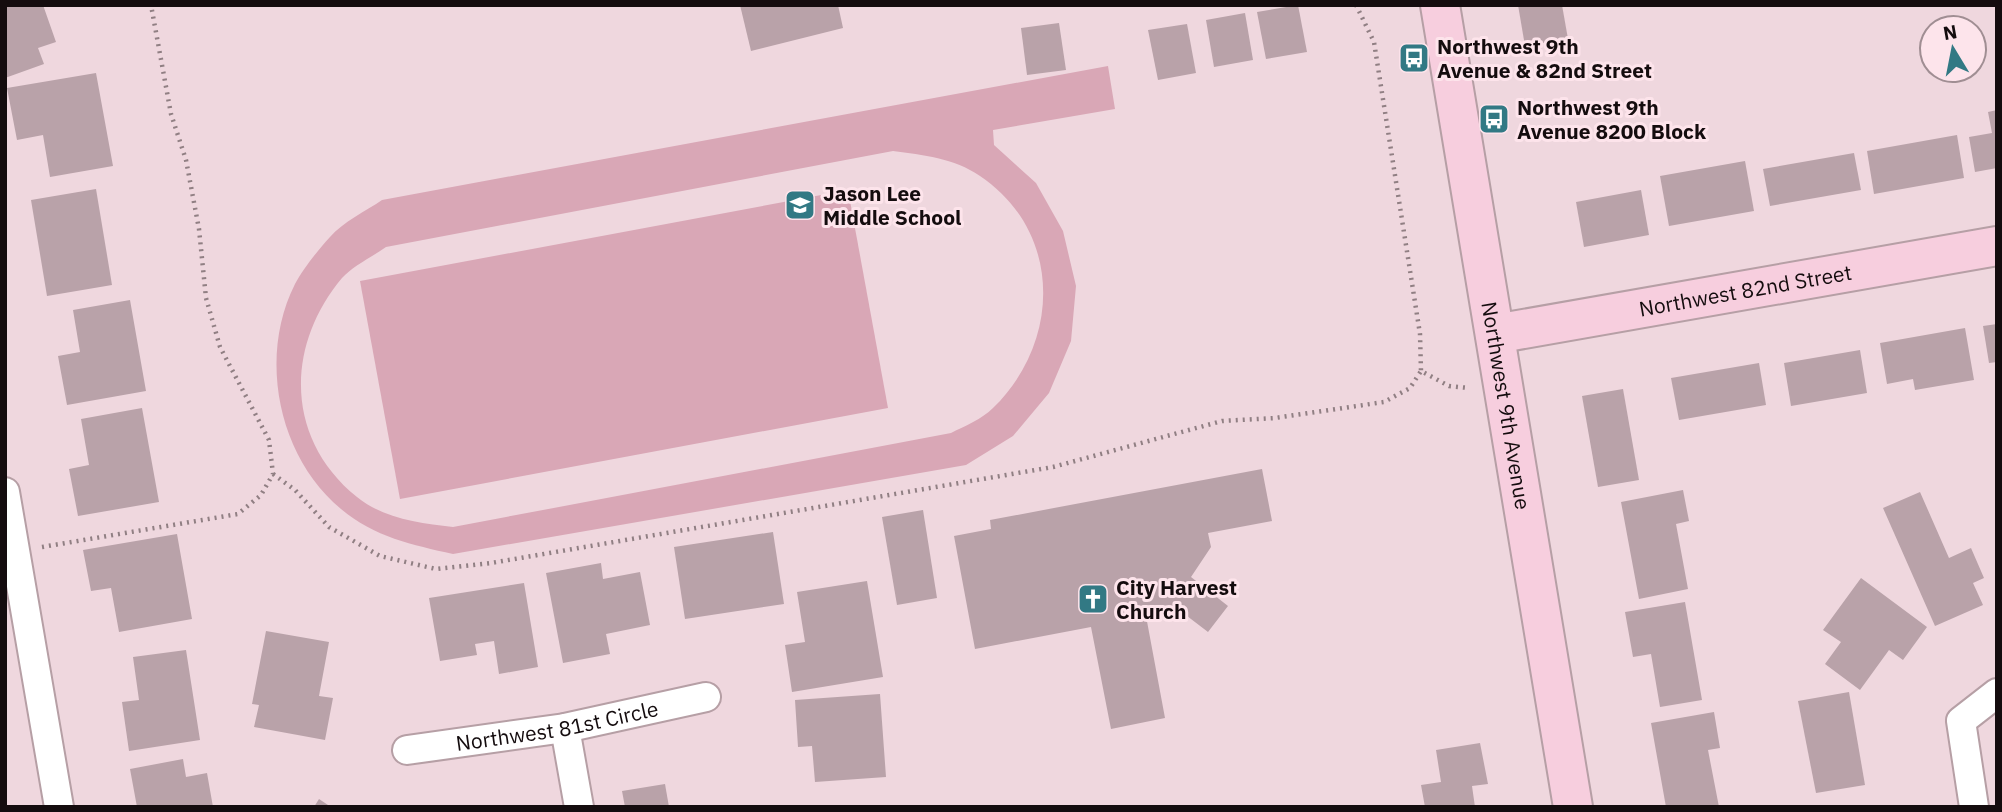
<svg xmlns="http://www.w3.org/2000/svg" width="2002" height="812" viewBox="0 0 2002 812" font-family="'IBM Plex Sans',sans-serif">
  <rect width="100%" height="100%" fill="#efd7de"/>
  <!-- green -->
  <g fill="#d9a7b6" fill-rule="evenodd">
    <path d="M1108 66 1115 109 993 130 994 145 1036 183 1063 231 1076 286 1071 341 1049 393 1013 436 966 465 453 554C413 545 374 537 341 509 278 457 258 357 295 284 303 269 318 250 330 237 343 222 366 211 382 200ZM893 151C923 155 954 158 980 176 1063 232 1061 342 993 408 982 419 965 426 951 433L453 527C420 523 384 519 357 497 285 439 285 346 342 278 353 266 372 257 386 247Z"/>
    <polygon points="848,190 888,408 400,499 360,281"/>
  </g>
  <!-- building -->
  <g fill="#b9a2a9">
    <polygon points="5,5 43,5 56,42 38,48 44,64 5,78"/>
    <polygon points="740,5 838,5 843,28 751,51"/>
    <polygon points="1298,5 1307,52 1266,59 1257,12"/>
    <polygon points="1518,5 1562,5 1568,39 1525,46"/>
    <polygon points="1245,13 1253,60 1214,67 1206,20"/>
    <polygon points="1059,23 1066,70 1027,75 1021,28"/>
    <polygon points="1187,24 1196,73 1158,80 1148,30"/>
    <polygon points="96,73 113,166 50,177 43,135 17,140 7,88"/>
    <polygon points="1997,110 1997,168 1975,172 1969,137 1992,133 1988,112"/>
    <polygon points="1957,135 1964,178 1874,194 1867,151"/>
    <polygon points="1854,153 1861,190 1770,206 1763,169"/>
    <polygon points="1745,161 1754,211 1669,226 1660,176"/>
    <polygon points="96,189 112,285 47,296 31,200"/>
    <polygon points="1641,190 1649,235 1584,247 1576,202"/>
    <polygon points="130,300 146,391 67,405 58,356 80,352 73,310"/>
    <polygon points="1997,324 1997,362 1989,363 1983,326"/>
    <polygon points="1965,328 1974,380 1915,390 1913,379 1887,384 1880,343"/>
    <polygon points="1860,350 1867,393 1791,406 1784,363"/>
    <polygon points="1759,363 1766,405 1679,420 1671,378"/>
    <polygon points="1623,389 1639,480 1598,487 1582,396"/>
    <polygon points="142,408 159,502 78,516 69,469 89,465 81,419"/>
    <polygon points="1262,469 1272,521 1208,533 1211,547 1191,577 1228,606 1208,632 1174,606 1170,612 1146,616 1165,718 1111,729 1091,627 975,649 954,536 991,529 990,520"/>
    <polygon points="1683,490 1689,521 1676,524 1688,589 1639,599 1621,502"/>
    <polygon points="1920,492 1949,558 1971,548 1984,578 1973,583 1983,605 1935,626 1883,508"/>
    <polygon points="923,510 937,598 897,605 882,517"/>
    <polygon points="773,532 784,604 685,619 674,547"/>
    <polygon points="177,534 192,619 119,632 111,588 91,591 83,550"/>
    <polygon points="601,563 603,579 640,572 650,625 606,634 610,654 563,663 546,573"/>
    <polygon points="1861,578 1927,627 1903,660 1889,650 1860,690 1825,664 1841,642 1823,630"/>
    <polygon points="867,581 883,677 792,692 785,645 805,642 797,592"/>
    <polygon points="524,583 538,667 499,674 494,641 475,644 477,655 440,661 429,598"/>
    <polygon points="1685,602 1702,700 1660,707 1651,654 1633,657 1625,612"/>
    <polygon points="266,631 329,642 319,696 333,698 325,740 254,727 259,705 252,704"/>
    <polygon points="186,650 200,740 129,751 122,702 139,700 133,657"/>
    <polygon points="1849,692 1865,785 1816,793 1798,701"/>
    <polygon points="880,694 886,777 815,782 812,746 798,747 795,700"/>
    <polygon points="1714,712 1720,748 1708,750 1719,807 1666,807 1651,723"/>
    <polygon points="1480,743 1488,784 1472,786 1475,807 1425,807 1421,785 1441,782 1436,750"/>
    <polygon points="183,759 186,777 207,773 213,807 137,807 130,769"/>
    <polygon points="665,784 669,807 625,807 622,791"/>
    <polygon points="319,799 331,807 314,807"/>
  </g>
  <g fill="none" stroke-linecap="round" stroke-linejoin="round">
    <!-- street casing -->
    <g stroke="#b69fa5" stroke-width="32">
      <g id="street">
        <polyline points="5,492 59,807"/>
        <polyline points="565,728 579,807"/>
        <path id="s1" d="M407 750 565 728 706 697"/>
        <polyline points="1974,807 1961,721 1997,693"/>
      </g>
    </g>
    <!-- secondary casing -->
    <g stroke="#b69fa5" stroke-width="42">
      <g id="secondary">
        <path id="s2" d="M1440 5 1573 807"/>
        <path id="s3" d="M1495 334 1997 246"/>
      </g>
    </g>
    <!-- path -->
    <g stroke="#907f83" stroke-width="4.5" stroke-dasharray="2 5" stroke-linecap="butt">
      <polyline points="1356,5 1374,42 1420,334 1421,371"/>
      <polyline points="273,474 295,490 329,527 380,556 436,569 491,563 1053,467 1222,421 1275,418 1384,402 1410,388 1421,371 1449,386 1469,388"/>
      <polyline points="42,547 238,514 261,495 273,474 269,440 220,347 206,298 199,229 186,160 171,114 151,5"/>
    </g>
    <!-- street -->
    <use href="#street" stroke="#fff" stroke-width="28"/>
    <!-- secondary -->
    <use href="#secondary" stroke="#f7cede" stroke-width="38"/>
  </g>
  <!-- icons -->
  <defs>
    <g id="bus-square" transform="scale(1.575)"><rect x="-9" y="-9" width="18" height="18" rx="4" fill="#327984" stroke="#fde4eb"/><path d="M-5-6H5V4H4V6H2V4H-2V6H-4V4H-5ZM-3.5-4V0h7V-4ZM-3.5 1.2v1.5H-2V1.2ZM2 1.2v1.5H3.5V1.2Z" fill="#fff"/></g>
    <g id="school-square" transform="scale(1.575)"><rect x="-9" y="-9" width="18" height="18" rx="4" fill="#327984" stroke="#fde4eb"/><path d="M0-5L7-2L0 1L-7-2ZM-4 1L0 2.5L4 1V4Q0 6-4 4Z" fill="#fff"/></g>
    <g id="church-square" transform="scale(1.575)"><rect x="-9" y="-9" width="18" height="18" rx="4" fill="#327984" stroke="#fde4eb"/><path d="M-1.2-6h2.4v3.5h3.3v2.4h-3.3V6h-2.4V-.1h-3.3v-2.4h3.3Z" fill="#fff"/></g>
  </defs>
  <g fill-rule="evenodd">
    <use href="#bus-square" x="1414" y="58"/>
    <use href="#bus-square" x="1494" y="119"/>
    <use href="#school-square" x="800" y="205"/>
    <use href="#church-square" x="1093" y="599"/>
  </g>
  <g text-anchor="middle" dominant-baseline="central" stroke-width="6" stroke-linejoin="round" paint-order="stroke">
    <!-- poi labels -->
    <g font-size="21" font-weight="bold" fill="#140c0e" stroke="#fde4eb" text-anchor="start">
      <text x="1437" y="46">Northwest 9th<tspan x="1437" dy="24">Avenue &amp; 82nd Street</tspan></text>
      <text x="1517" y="107">Northwest 9th<tspan x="1517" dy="24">Avenue 8200 Block</tspan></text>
      <text x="823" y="193">Jason Lee<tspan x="823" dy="24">Middle School</tspan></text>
      <text x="1116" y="587">City Harvest<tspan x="1116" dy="24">Church</tspan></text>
    </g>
    <!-- street labels -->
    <g font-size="21" fill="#140c0e" stroke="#fde4eb">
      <text stroke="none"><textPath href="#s3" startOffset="254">Northwest 82nd Street</textPath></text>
      <text stroke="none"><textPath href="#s2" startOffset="406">Northwest 9th Avenue</textPath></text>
      <text stroke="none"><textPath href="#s1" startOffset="152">Northwest 81st Circle</textPath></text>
    </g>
  </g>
  <!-- border -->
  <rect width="2002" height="812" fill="none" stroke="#140c0e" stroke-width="14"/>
  <!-- north arrow -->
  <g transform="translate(1953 49) rotate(350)"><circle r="33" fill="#fde4eb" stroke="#a08e93" stroke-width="2"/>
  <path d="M0-5L12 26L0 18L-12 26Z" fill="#327984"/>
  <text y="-10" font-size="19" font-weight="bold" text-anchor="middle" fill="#140c0e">N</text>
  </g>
</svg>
